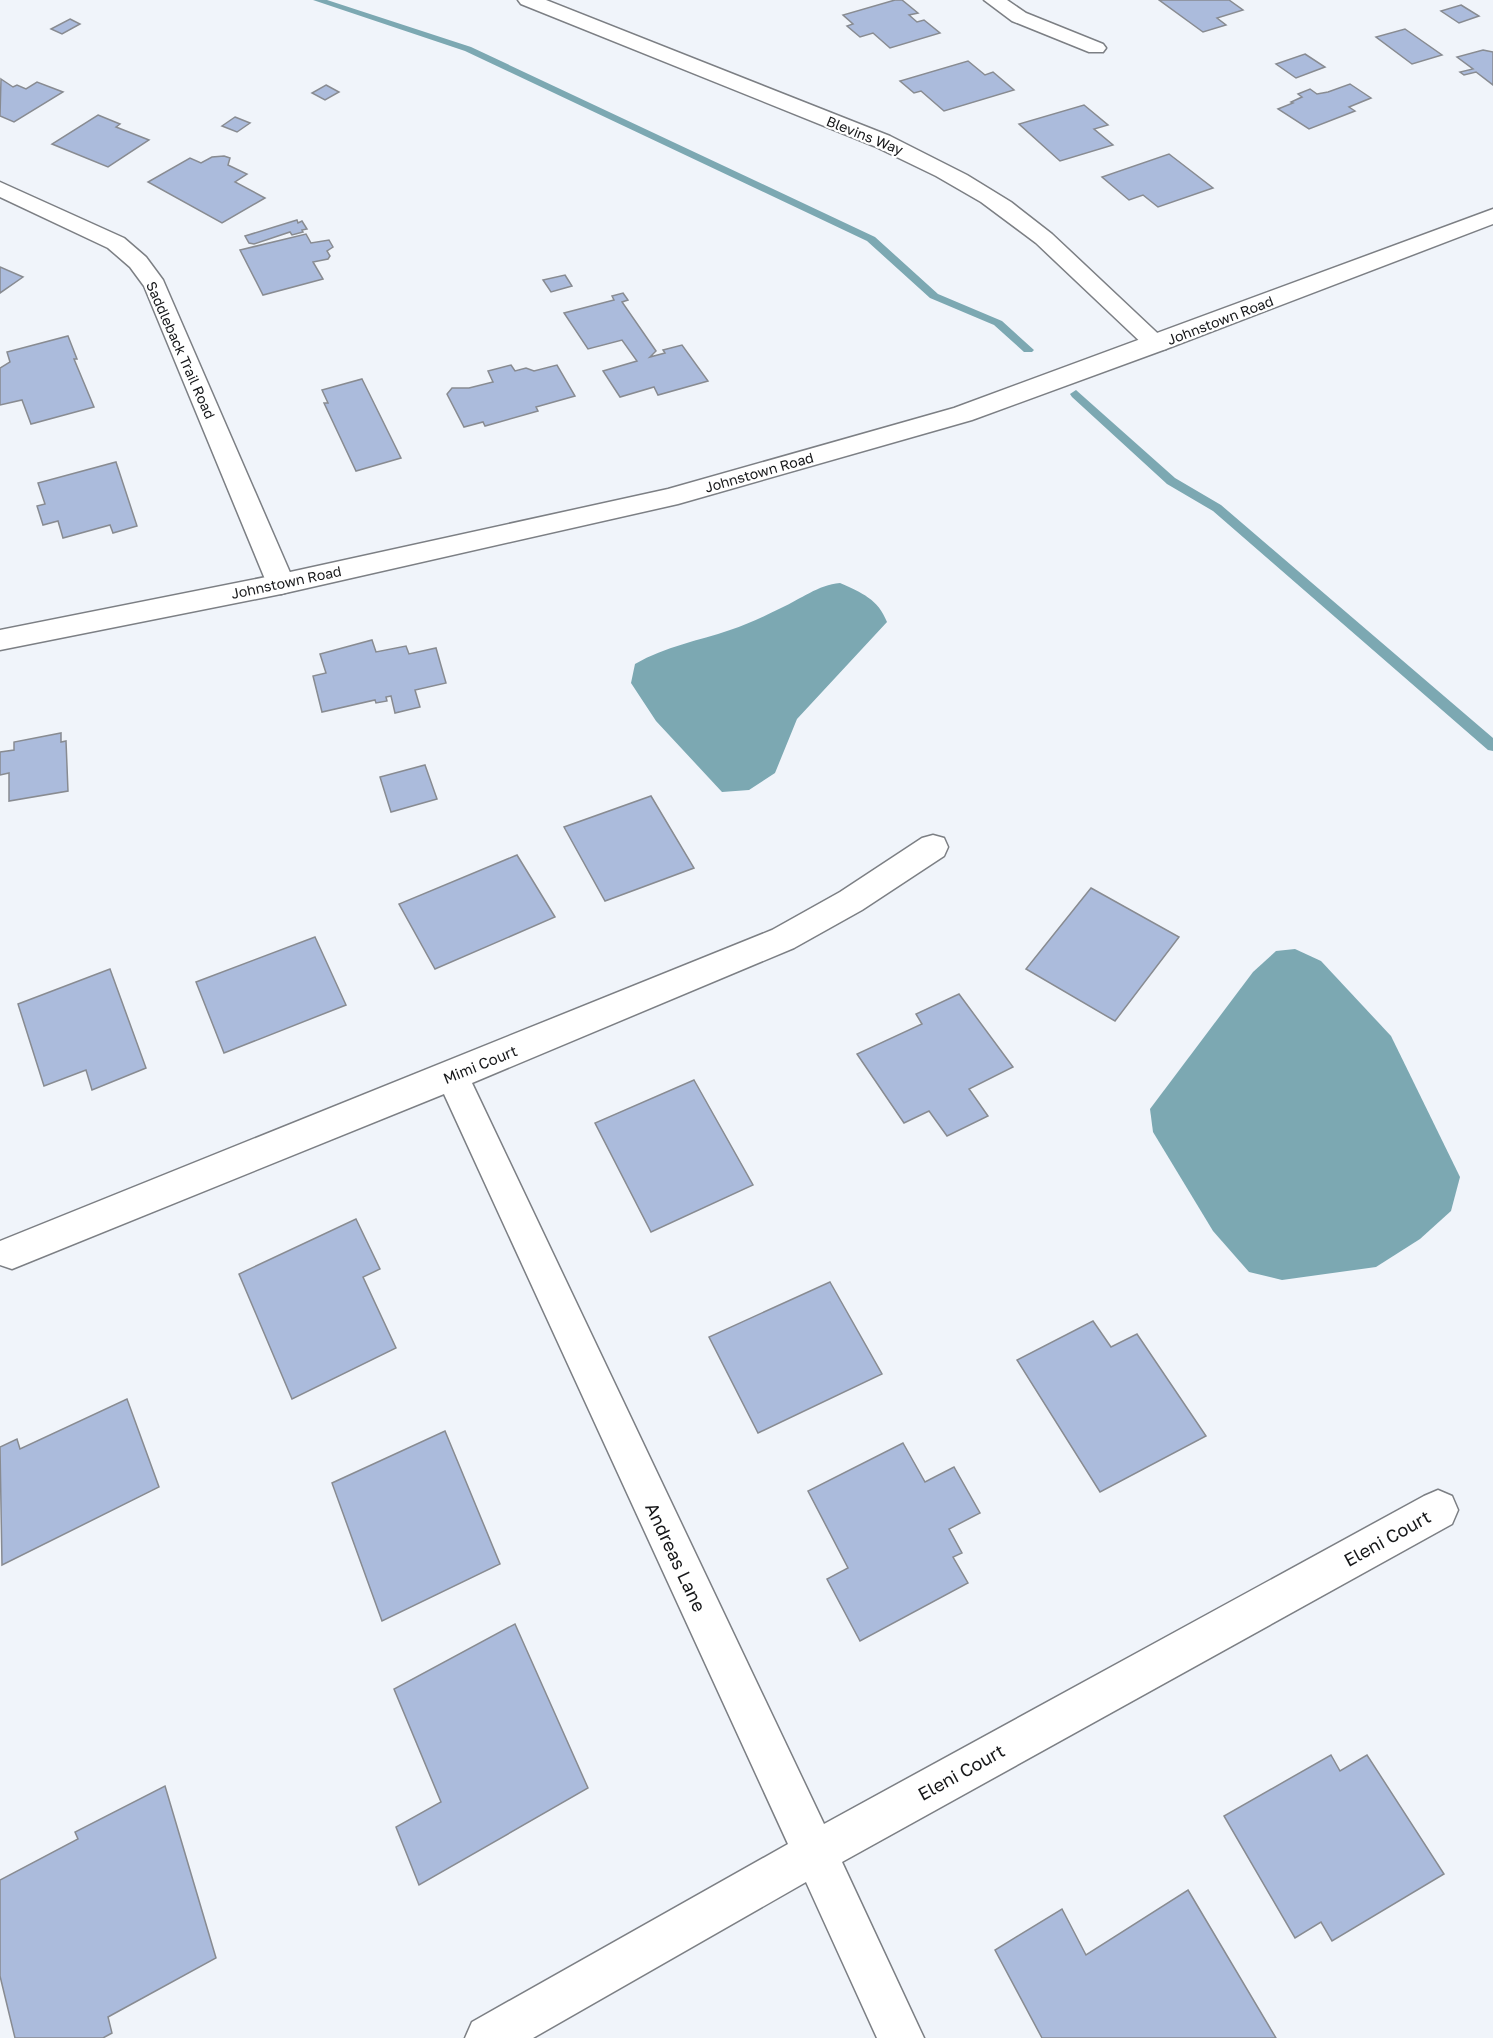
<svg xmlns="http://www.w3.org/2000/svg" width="1493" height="2038" viewBox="0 0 1493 2038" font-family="'Golos Text',sans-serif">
  <rect width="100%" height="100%" fill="#f0f4fa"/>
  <!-- water -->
  <g fill="#7ca8b2">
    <path d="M840 583C862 593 878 599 887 622L797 719 775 773 749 790 722 792 656 721 631 683 635 664C666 646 698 641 730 630 748 624 765 616 781 608 801 599 818 585 840 583Z"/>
    <polygon points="1295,949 1321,961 1391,1036 1460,1177 1451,1211 1420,1239 1376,1267 1282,1280 1249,1272 1213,1231 1153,1132 1150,1109 1253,972 1276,951"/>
  </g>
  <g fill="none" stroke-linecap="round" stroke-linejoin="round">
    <!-- stream -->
    <g fill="#7ca8b2" fill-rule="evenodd">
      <polygon points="313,0 327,0 471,47 875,237 938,294 1002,321 1034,350 1032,352 1024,352 994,325 930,298 867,241 465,51"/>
      <polygon points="1076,390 1175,478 1221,505 1493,738 1493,751 1488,750 1213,511 1167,484 1072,397 1070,394"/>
    </g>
  </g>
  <!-- building -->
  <g fill="#abbbdc" stroke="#888b91" stroke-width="1.5">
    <polygon points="895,0 902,0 918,13 909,15 917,22 924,20 940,33 890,48 873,33 860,37 847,26 853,24 843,15"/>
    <polygon points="1159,0 1229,0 1243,10 1217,18 1226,25 1203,32"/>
    <polygon points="1461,5 1479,16 1459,23 1441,11"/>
    <polygon points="70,19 80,24 62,34 51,29"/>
    <polygon points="1405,29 1442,55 1412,64 1376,37"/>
    <polygon points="1483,50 1493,52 1493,85 1476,72 1464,75 1460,72 1473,69 1457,57"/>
    <polygon points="1305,54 1325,67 1296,78 1276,64"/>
    <polygon points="968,61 985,75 993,72 1014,90 944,111 921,91 914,93 900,81"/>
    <polygon points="1,79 13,87 17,85 26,89 37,82 63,92 14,122 0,116"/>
    <polygon points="1350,84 1371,98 1349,107 1355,111 1309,129 1278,109 1293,103 1291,102 1302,97 1298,94 1310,89 1317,94 1328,92"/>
    <polygon points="326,85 339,92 325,100 312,93"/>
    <polygon points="1084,105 1108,125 1094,129 1113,145 1060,161 1019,124"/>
    <polygon points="98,115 120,124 116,127 149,140 108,167 52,144"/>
    <polygon points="235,117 250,123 237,132 222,126"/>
    <polygon points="1169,154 1213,188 1158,207 1143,195 1129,200 1102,177"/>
    <polygon points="224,156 230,158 228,165 247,174 235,182 265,198 222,223 148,182 190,158 201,163 212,157"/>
    <polygon points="297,220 298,223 302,221 307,229 302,230 303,232 292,235 290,232 254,244 249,243 245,236"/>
    <polygon points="306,234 311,243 329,240 333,247 327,251 330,256 328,259 313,262 323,279 263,295 240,250"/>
    <polygon points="0,267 23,277 0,293"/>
    <polygon points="565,275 572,286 551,292 543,280"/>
    <polygon points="623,293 628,300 622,302 656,351 650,357 665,353 663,350 682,345 708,381 658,395 654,387 620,397 603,371 637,361 622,340 588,349 564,313 614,300 612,296"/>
    <polygon points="68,336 77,359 74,359 94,407 31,424 22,400 0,405 0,368 10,362 7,352"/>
    <polygon points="511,365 515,371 526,368 534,371 557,365 575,396 536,407 538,411 485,426 483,422 464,427 447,394 452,388 469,388 493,382 488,371"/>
    <polygon points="362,379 401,458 356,471 324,403 328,403 322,390"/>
    <polygon points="116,462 137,526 113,533 110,525 63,538 58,521 43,525 37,506 45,504 38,483"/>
    <polygon points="372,640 376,652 406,646 409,654 436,648 446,683 415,690 420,707 395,713 391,696 386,697 387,701 376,703 375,700 322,712 313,676 326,673 320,654"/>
    <polygon points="61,733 61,742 66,741 68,791 9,801 9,773 0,775 0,752 14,750 14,742"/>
    <polygon points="425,765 437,799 391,812 380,777"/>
    <polygon points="651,796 694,868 605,901 564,827"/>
    <polygon points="517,855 555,917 435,969 399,904"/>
    <polygon points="1091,888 1179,937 1115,1021 1026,969"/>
    <polygon points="315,937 346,1005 224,1053 196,982"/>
    <polygon points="110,969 146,1068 92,1090 86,1070 44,1086 18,1004"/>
    <polygon points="959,994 1013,1067 969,1089 988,1116 947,1136 929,1111 904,1123 857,1054 922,1024 916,1014"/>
    <polygon points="694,1080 753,1185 651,1232 595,1123"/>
    <polygon points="356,1219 380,1269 363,1277 396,1348 292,1399 239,1274"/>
    <polygon points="830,1282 882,1374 758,1433 709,1337"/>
    <polygon points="1093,1321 1111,1347 1137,1334 1206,1436 1100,1492 1017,1360"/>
    <polygon points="127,1399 159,1487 2,1565 0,1447 17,1439 20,1449"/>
    <polygon points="445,1431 500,1564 382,1621 332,1483"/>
    <polygon points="903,1443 925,1482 954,1467 980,1513 949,1529 962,1553 953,1557 968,1583 860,1641 827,1579 848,1568 808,1491"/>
    <polygon points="515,1624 588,1788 419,1885 396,1827 441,1802 394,1689"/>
    <polygon points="1331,1755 1340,1771 1367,1755 1444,1874 1332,1941 1321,1922 1295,1938 1224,1816"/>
    <polygon points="165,1786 216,1958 108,2017 112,2033 103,2038 15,2038 0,1976 0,1880 78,1839 75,1832"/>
    <polygon points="1188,1890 1276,2038 1042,2038 995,1950 1062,1909 1086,1955"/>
  </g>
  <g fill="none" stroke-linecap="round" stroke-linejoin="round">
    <!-- street casing -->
    <g stroke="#7c7f84" stroke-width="3">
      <g id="street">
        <polygon points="518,0 546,0 890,136 967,175 1011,202 1052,234 1169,344 1166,349 1157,351 1148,349 1036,243 981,202 936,176 874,146 521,4"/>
        <polygon points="984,0 1007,0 1026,13 1103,44 1106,48 1103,52 1089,52 1012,21"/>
        <polygon points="0,182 124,238 146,257 163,280 295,584 291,591 281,594 271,591 267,584 144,286 130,267 108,248 0,197"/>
        <polygon points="933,835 944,838 948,847 944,856 862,910 794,948 472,1083 824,1824 1424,1496 1438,1490 1452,1496 1458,1510 1452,1524 842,1862 924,2038 877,2038 806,1882 533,2038 465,2038 472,2022 788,1844 444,1094 12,1269 0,1265 0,1241 772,930 840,892 922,838"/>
      </g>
    </g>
    <!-- secondary casing -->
    <g stroke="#7c7f84" stroke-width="3">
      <polygon id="secondary" points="1493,209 1493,224 1166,349 972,420 678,504 281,594 0,650 0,630 281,574 668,489 954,408"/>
    </g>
    <!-- street -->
    <use href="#street" fill="#fff" fill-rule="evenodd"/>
    <!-- secondary -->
    <use href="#secondary" fill="#fff" fill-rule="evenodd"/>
  </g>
  <g text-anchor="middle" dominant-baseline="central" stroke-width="4.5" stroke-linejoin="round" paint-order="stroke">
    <!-- far-street labels -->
    <g font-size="14" fill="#161719" stroke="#fff">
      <text transform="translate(865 135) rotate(22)">Blevins Way</text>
      <text transform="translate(1220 320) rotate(-21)">Johnstown Road</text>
      <text transform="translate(181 350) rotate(66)">Saddleback Trail Road</text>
      <text transform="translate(759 472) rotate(-16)">Johnstown Road</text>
      <text transform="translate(286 582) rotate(-12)">Johnstown Road</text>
    </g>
    <!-- street labels -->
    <g font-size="15" fill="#161719" stroke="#fff">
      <text transform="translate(480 1064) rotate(-22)">Mimi Court</text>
    </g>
    <!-- near-street labels -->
    <g font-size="18" fill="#161719" stroke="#fff">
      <text transform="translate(1387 1538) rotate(-29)">Eleni Court</text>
      <text transform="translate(676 1557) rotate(65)">Andreas Lane</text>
      <text transform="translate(961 1772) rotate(-29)">Eleni Court</text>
    </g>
  </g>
</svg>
